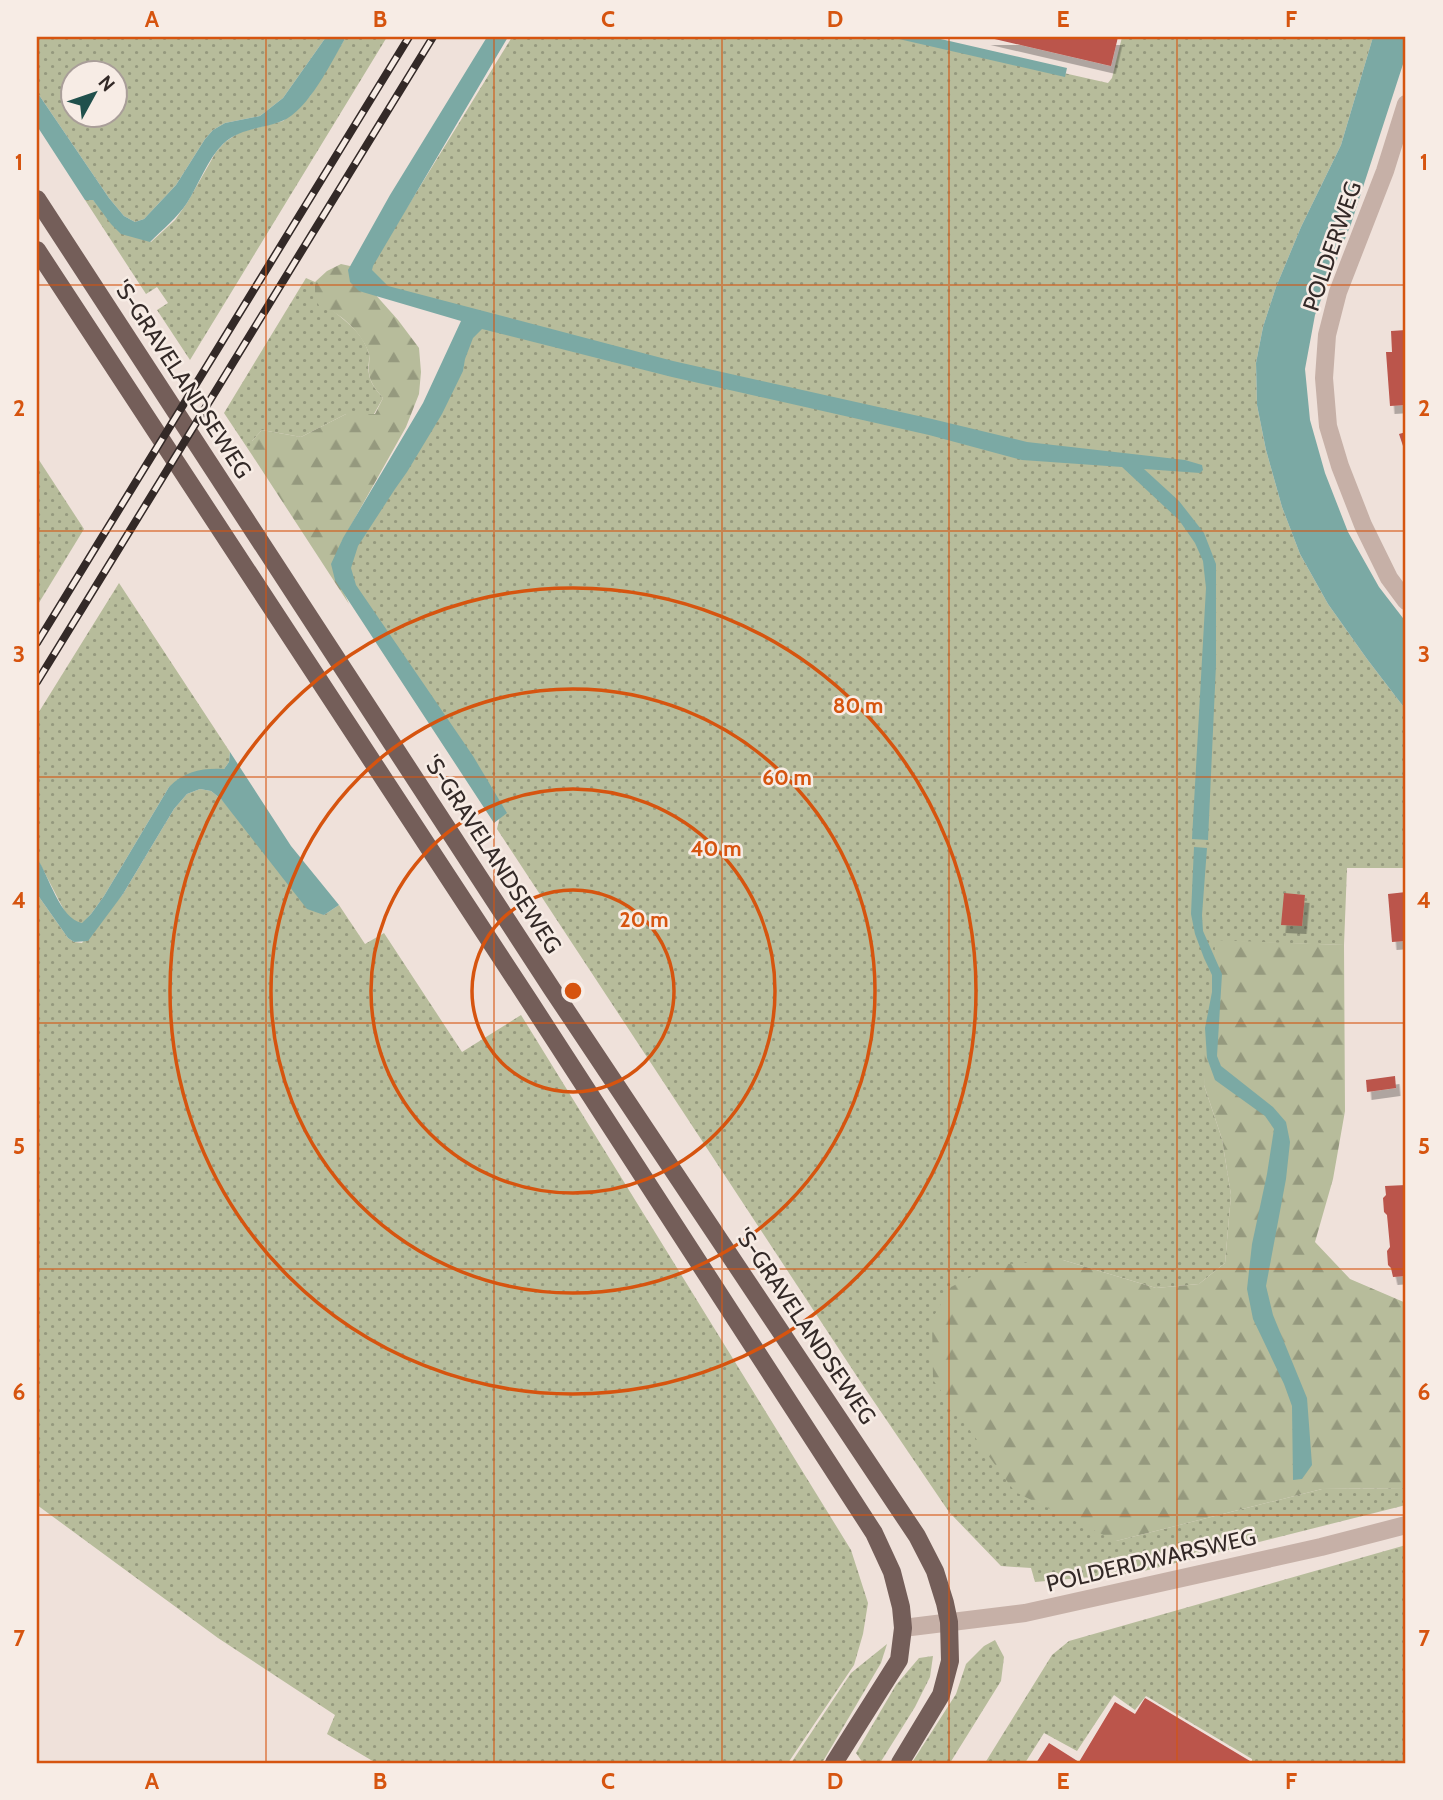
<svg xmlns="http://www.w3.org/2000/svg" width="1443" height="1800" viewBox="0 0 1443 1800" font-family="Cabin,sans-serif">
  <defs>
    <pattern id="grass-dots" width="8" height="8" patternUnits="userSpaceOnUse" patternTransform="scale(1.75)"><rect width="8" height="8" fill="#b7bc9b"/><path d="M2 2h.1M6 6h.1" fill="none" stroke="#95997e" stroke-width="1.8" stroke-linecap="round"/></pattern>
    <pattern id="forest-firs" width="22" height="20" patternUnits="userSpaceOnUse" patternTransform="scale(1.75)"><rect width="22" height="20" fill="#b7bc9b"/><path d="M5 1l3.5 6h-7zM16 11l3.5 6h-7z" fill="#95997e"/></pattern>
    <filter id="shadow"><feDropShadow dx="4.5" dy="8" stdDeviation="0" flood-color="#0004"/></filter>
  </defs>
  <rect width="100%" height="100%" fill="#efe1da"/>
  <!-- grass -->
  <g fill="url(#grass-dots)" fill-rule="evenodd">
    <path d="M37 37H326L283 98 260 116 225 123 213 130 205 139 176 185 144 219 135 222 124 216 109 198 37 92ZM74 74H116V116H74Z"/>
    <polygon points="346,37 387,37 190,360 157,310 168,303 157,287 146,294 85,200 93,200 99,207 151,242 175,220 187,203 216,152 225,142 240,132 283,121 310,96"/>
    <polygon points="512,37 904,37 1108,83 1112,78 1122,37 1373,37 1341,145 1301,227 1276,287 1263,327 1256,363 1257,405 1266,450 1282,507 1300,554 1328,604 1367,659 1406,710 1406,868 1347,868 1344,945 1215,941 1218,984 1204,1085 1222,1139 1231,1195 1225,1263 1199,1284 1156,1288 1063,1260 1116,1541 1322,1489 1406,1488 1406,1505 1136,1573 1035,1582 1031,1568 1001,1566 949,1512 860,1381 497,829 500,816 356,597 347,567 356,544 482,319 363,279"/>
    <path d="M306 278 315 282V295C332 313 360 326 368 351 371 358 367 366 369 374 370 383 377 391 383 398L374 414H346L301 437 262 430 252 441V455L224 413Z"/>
    <polygon points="37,457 84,529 37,606"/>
    <polygon points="119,583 230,752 229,762 224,769 213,769 169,787 104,896 91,914 82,924 74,922 65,912 37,858 37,715"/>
    <polygon points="200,789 211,791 221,799 324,915 339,905 365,944 384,933 462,1052 521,1015 851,1550 868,1603 863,1634 854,1665 788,1763 376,1763 327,1734 335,1715 218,1638 37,1505 37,894 68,938 74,942 82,943 123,894 174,809 187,794"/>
    <polygon points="1406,1545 1406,1763 1252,1763 1252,1759 1146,1696 1135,1710 1114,1695 1077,1751 1044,1733 1025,1763 985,1763 1052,1655 1069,1641"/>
    <polygon points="995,1640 1004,1657 1001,1681 950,1763 913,1763 913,1761 956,1694 966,1664 984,1646"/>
    <polygon points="887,1644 881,1663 822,1763 791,1763 851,1673"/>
    <polygon points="933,1656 930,1677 915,1707 880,1763 863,1763 856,1753 896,1685 919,1658"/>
  </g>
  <!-- forest -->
  <g fill="url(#forest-firs)">
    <path d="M341 264 350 266 398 320 419 348 421 372 419 394 406 427 341 543 339 582 349 604 252 455V441L262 430 301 437 346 414H375L383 398C377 391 370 383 369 373 368 366 371 358 368 351 361 332 338 310 319 306L315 296V282L327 271Z"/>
    <polygon points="1214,940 1344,945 1345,1111 1333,1179 1315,1242 1350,1279 1406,1303 1406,1488 1322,1489 1116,1541 1015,1492 933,1380 932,1319 951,1287 995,1265 1063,1260 1156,1288 1199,1284 1225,1263 1231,1195 1222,1139 1204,1085 1205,1046 1218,984"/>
  </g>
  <!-- water -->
  <g fill="#7ba9a4">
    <path d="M326 37H346C332 61 308 111 282 121 262 129 240 128 223 144 207 160 199 184 187 203 177 218 163 229 150 242L121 234 111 224 93 200H85L37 126V92L109 198 124 216 135 222 144 219 176 185 205 139 213 130 225 123 260 116 283 98Z"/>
    <polygon points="487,37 508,37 373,266 372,270 388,286 673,361 932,419 1027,442 1185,460 1202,465 1203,470 1200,473 1144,469 1179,501 1204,533 1216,564 1216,665 1208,840 1192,839 1206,588 1203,561 1195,543 1179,520 1122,467 1022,460 929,435 672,377 482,329 473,338 465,359 463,371 442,414 407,472 395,489 358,546 351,568 356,585 473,756 507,813 494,823 335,580 331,564 343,538 423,403 461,321 359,291 350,282 348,270 390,195"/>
    <polygon points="890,37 932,37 1067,68 1065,77"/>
    <polygon points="1373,37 1406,37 1406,55 1351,224 1315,315 1305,369 1310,420 1325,473 1348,532 1379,587 1406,622 1406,710 1367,659 1328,604 1300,554 1282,507 1266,450 1257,405 1256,363 1263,327 1276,287 1301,227 1341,145"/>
    <path d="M230 752 291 846 339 905 324 915 307 909 221 799 211 791 200 789 187 794 174 809 123 894 88 941 74 942 68 938 37 894V858C49 876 60 919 82 923L91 914 104 896 169 787C185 771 202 768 224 769L229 762Z"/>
    <polygon points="1194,847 1207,848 1202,915 1203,931 1222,974 1217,1056 1221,1066 1273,1107 1286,1122 1290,1142 1286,1179 1266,1286 1273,1315 1307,1398 1312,1465 1302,1479 1293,1480 1292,1406 1284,1384 1253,1319 1247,1289 1252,1244 1267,1174 1274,1129 1265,1116 1215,1080 1207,1058 1205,1028 1212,992 1212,975 1204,958 1195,934 1191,914"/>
  </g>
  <!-- building -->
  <g fill="#bb544b" filter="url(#shadow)">
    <polygon points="986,37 1118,37 1111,66"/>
    <polygon points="1406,330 1406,405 1390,406 1386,352 1392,352 1391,331"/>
    <polygon points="1406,432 1406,455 1399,434"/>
    <polygon points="1406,892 1406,941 1392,942 1388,894"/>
    <polygon points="1284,893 1305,895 1302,926 1281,925"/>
    <polygon points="1395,1076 1396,1088 1367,1092 1366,1080"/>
    <polygon points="1406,1185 1406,1276 1393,1277 1391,1268 1388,1265 1387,1251 1390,1247 1387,1215 1384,1212 1383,1198 1386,1195 1385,1186"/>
    <polygon points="1145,1698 1250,1761 1250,1763 1036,1763 1049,1743 1079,1762 1115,1702 1135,1714"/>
  </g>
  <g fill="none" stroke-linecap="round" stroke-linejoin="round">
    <!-- minor -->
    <g stroke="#c6b0a7" stroke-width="18">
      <polyline points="1406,104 1385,171 1338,292 1327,335 1324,378 1328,426 1340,466 1363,525 1389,578 1406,601"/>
      <polyline points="903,1628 1025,1613 1321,1547 1406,1525"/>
    </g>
    <!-- major -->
    <g stroke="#745e59" stroke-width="18">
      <polyline points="37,199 552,989 917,1536 935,1571 945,1603 949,1622 950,1661 941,1695 900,1763"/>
      <polyline points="37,250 530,1002 874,1533 892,1572 901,1607 903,1628 899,1660 834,1763"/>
    </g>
    <!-- rail casing -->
    <g stroke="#332927" stroke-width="8">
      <g id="rail">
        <polyline points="37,643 409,37"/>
        <polyline points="37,682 433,37"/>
      </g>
    </g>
    <!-- rail -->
    <use href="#rail" stroke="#f7ece5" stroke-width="5" stroke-dasharray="16" stroke-linecap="butt"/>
  </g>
  <!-- grid -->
  <path fill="none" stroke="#d6540f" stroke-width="2" stroke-opacity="0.55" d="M266 37V1763M494 37V1763M722 37V1763M949 37V1763M1177 37V1763M37 285H1406M37 531H1406M37 777H1406M37 1023H1406M37 1269H1406M37 1515H1406"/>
  <!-- distance rings -->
  <g fill="none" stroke="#d6540f" stroke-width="3.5">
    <circle cx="573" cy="991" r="101"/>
    <circle cx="573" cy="991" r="202"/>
    <circle cx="573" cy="991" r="302"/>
    <circle cx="573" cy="991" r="403"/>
  </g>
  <g text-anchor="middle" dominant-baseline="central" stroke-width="5" stroke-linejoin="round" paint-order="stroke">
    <!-- street labels -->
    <g font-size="23" fill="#332927" stroke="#f7ece5">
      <text transform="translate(1332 246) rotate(-71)">POLDERWEG</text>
      <text transform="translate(183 379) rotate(57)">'S-GRAVELANDSEWEG</text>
      <text transform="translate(493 854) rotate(57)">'S-GRAVELANDSEWEG</text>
      <text transform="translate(806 1326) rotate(56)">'S-GRAVELANDSEWEG</text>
      <text transform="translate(1151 1560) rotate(-13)">POLDERDWARSWEG</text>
    </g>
  </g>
  <circle cx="573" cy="991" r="10" fill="#d6540f" stroke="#f7ece5" stroke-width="3.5"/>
  <g font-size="21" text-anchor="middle" font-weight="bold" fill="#d6540f" stroke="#f7ece5" stroke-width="5" stroke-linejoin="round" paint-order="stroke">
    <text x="858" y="713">80 m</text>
    <text x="787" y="785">60 m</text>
    <text x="716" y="856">40 m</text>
    <text x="644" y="927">20 m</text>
  </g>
  <!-- border -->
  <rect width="1443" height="1800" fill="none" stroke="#f7ece5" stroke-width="77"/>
  <!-- north arrow -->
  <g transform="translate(94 94) rotate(50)"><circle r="33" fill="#f7ece5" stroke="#a99e99" stroke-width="2"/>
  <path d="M0-5L12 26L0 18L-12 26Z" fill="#20504c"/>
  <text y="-10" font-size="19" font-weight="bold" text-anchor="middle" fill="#332927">N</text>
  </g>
  <rect x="38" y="38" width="1366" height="1724" fill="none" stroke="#d6540f" stroke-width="2.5"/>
  <g font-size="23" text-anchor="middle" font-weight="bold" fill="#d6540f">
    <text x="152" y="27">A</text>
    <text x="380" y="27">B</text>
    <text x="608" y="27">C</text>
    <text x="835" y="27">D</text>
    <text x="1063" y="27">E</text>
    <text x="1291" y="27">F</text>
    <text x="19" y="170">1</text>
    <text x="1424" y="170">1</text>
    <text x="19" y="416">2</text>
    <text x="1424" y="416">2</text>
    <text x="19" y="662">3</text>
    <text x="1424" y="662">3</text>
    <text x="19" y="908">4</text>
    <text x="1424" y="908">4</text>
    <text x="19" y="1154">5</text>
    <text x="1424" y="1154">5</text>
    <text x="19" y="1400">6</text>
    <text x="1424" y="1400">6</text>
    <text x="19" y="1646">7</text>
    <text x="1424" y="1646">7</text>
    <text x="152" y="1789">A</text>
    <text x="380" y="1789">B</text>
    <text x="608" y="1789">C</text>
    <text x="835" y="1789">D</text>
    <text x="1063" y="1789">E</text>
    <text x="1291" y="1789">F</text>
  </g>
</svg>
